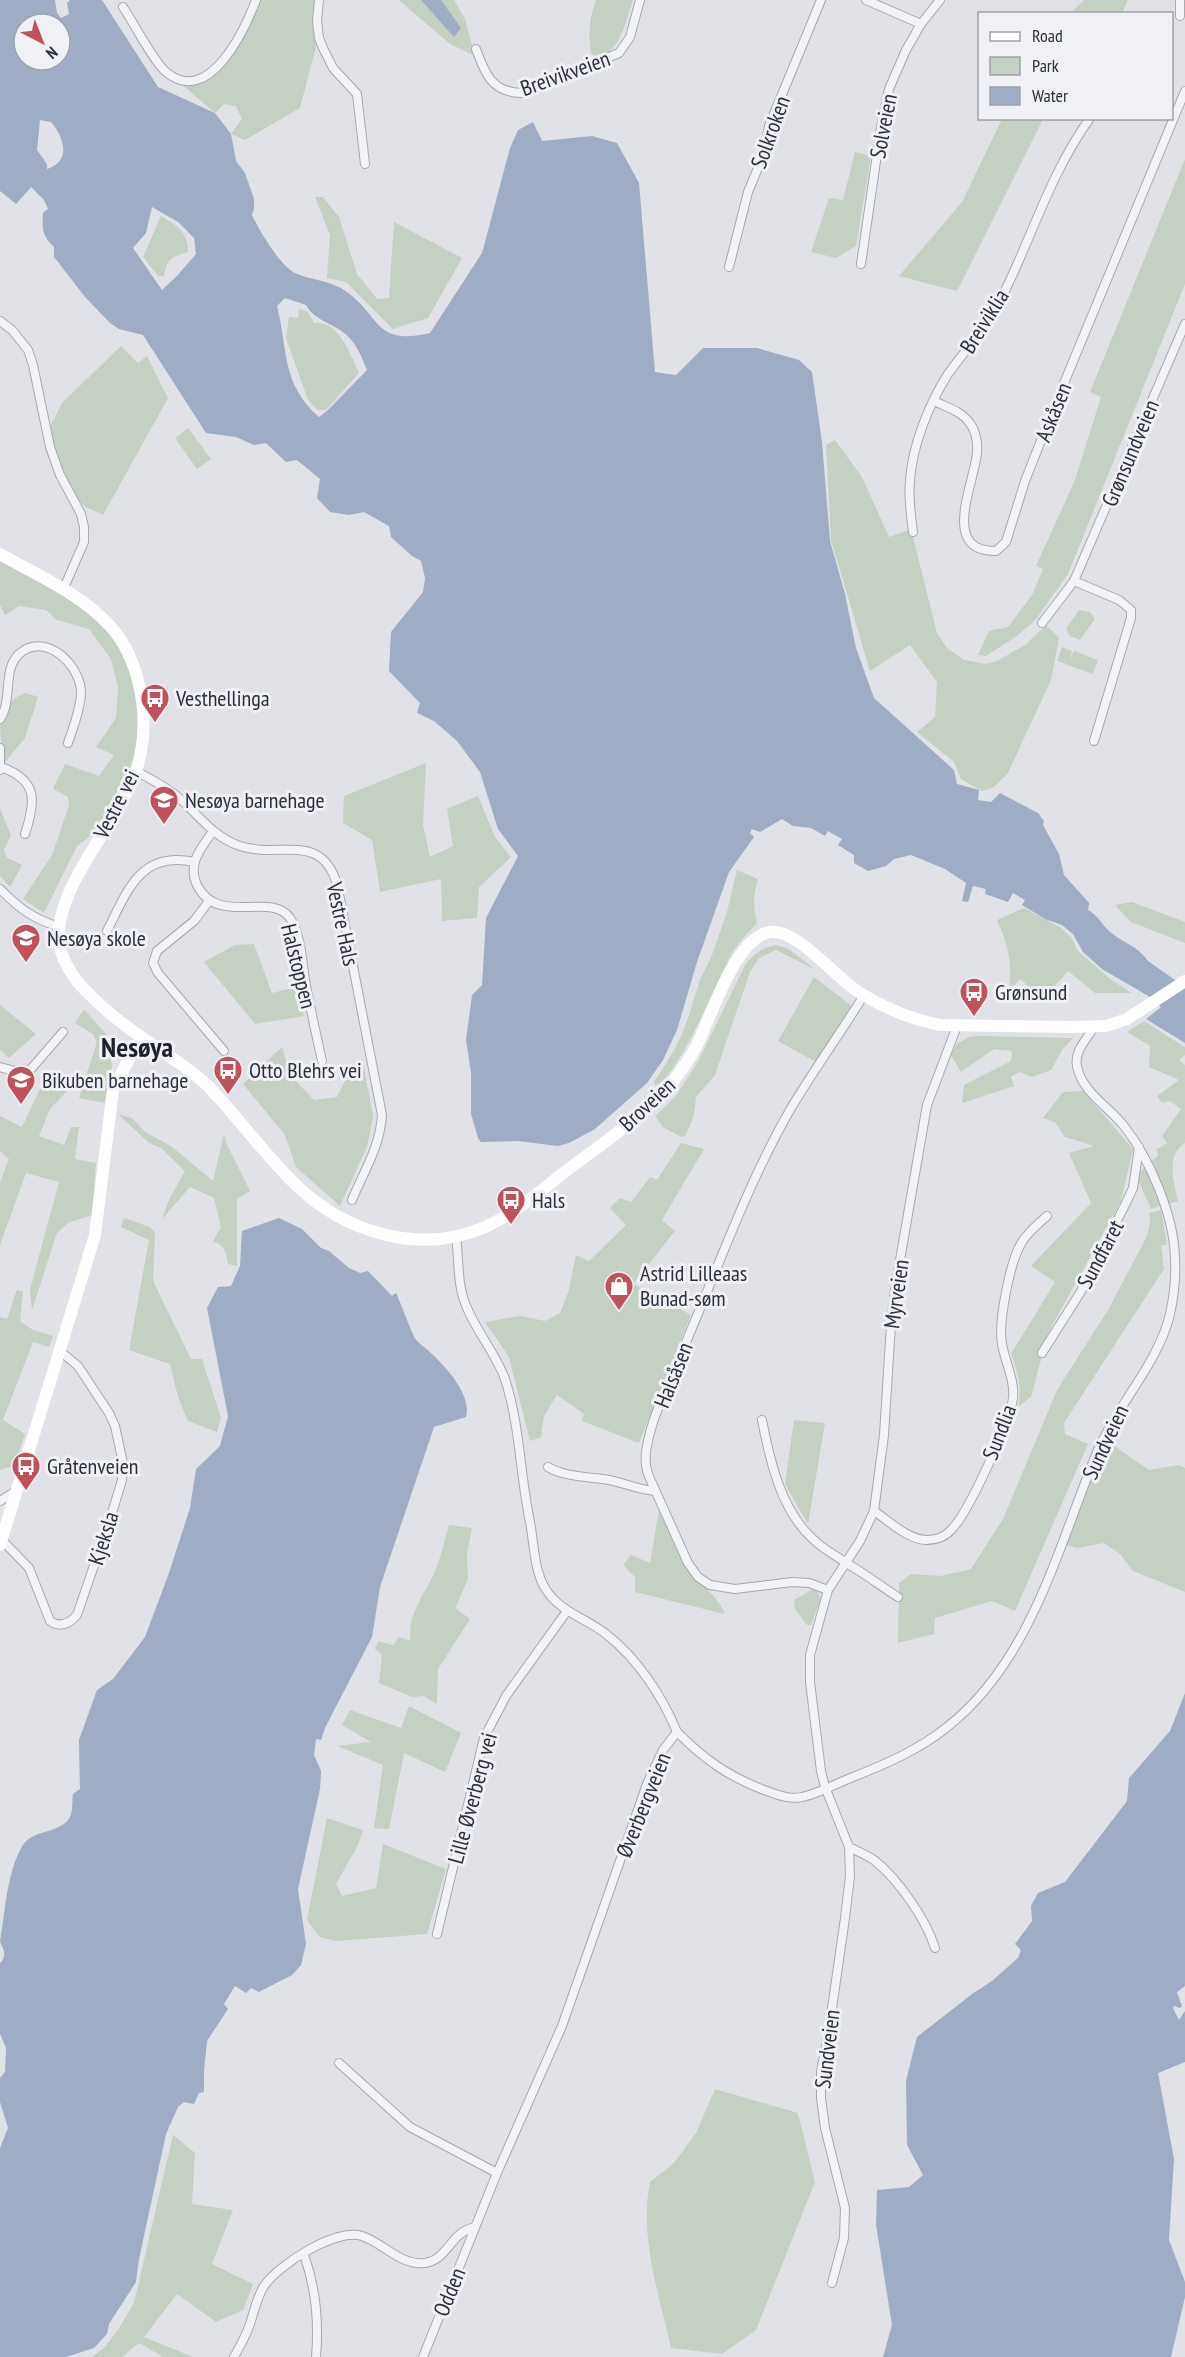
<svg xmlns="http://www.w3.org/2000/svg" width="1185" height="2357" viewBox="0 0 1185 2357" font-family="'PT Sans Narrow',sans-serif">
  <rect width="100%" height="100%" fill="#e0e2e7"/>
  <!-- green -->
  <g fill="#c4d0c2">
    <polygon points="254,0 320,0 320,32 300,108 245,140 231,134 242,119 236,106 224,104 215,113 170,74 188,80 207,72 227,56"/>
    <polygon points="399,0 454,0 465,19 475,56 450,44"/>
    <path d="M596 0H633C625 22 622 50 597 58L591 53C588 33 589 19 596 0Z"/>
    <polygon points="1084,0 1128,0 1122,13 1071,13"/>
    <polygon points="1002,119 1043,119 957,291 899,276 962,202"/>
    <polygon points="855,152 871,156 856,246 836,258 811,252 829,198 843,200"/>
    <polygon points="1185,159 1185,284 1068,574 1036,619 1017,636 986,656 978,655 989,631 1008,627 1032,595 1043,569 1036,566 1075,480 1101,397 1090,392"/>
    <polygon points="315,197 323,197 339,217 357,274 377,299 389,298 394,222 462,258 428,318 393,329 346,282 327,278 330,235"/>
    <path d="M161 216C177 226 188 231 188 252 172 257 167 258 164 276H158L143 257Z"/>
    <path d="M299 309 308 312 314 323C339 320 350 354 359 373L326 410H317L308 400 286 338 289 317 298 318Z"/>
    <path d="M121 346 138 363 147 356 168 398 103 515C98 512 91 510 86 507 67 494 56 452 48 431L62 403Z"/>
    <polygon points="188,428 211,459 197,469 175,438"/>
    <polygon points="835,440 862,477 889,537 911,529 937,633 947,648 964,660 985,664 997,661 1025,645 1046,625 1059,638 1051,680 1008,773 994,787 982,791 961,779 954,762 917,732 935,717 937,682 910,645 870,671 831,540 826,445"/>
    <polygon points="0,561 60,593 85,610 116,639 129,664 140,719 137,748 130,771 98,830 77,846 44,913 23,899 52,855 69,805 68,797 53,789 65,764 99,776 114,755 96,747 116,718 118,688 111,659 89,629 57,620 46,610 19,606 5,615 0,605"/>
    <polygon points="1079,610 1090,612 1095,619 1080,640 1070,636 1066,629"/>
    <polygon points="1062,647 1072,651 1070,660 1074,651 1098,660 1093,674 1057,661"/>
    <path d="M26 693 38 697 25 738 5 762C2 751 0 735 0 724 1 721 4 719 6 716 12 702 9 699 26 693Z"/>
    <polygon points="426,763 423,825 430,857 453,846 447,809 478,796 495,837 511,857 479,887 477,918 442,921 441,879 380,892 372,840 343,823 344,796"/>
    <polygon points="0,809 11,835 4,850 7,858 22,865 10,887 0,876"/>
    <path d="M737 870 758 879C753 895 753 906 757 923 748 933 738 943 731 955 718 978 677 1081 655 1085L654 1082 675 1049 685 1027 700 980 712 955 727 912Z"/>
    <polygon points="1132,902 1185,922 1185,943 1131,922 1115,905"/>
    <path d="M1024 908 1061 928 1071 937 1078 951 1109 978 1131 993H1095L1068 971 1042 1000 1036 992 1020 979 1009 991C1012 962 1009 947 997 920Z"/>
    <polygon points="254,944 272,993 297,987 304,1016 255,1024 204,962 235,945"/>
    <path d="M776 945 787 948 816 970 776 950 759 958 750 972 715 1075 696 1097 694 1115 686 1135 681 1137 663 1127 655 1116 676 1096 698 1062 745 965C754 954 761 948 776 945Z"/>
    <polygon points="814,977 853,1007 816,1062 778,1041"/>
    <polygon points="0,1005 36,1034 9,1058 0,1050"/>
    <polygon points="84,1009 107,1035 112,1067 105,1103 79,1098 97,1042 93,1034 75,1023"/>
    <path d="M1144 1021 1185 1047V1055L1179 1060 1185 1065V1143C1165 1155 1174 1182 1178 1201L1151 1209 1136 1175 1159 1155 1156 1150 1167 1143 1162 1136 1181 1109 1170 1101 1162 1103 1157 1096 1179 1080 1149 1067 1150 1046 1127 1032Z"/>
    <polygon points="969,1037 978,1036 1073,1038 1062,1050 1051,1070 1032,1077 1020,1072 1011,1077 1014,1086 962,1103 964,1085 1011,1061 1012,1051 994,1049 961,1072 951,1055 957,1044"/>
    <polygon points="282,1047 290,1075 314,1100 337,1097 352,1067 363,1063 373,1116 367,1147 340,1206 296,1167 285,1135 243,1084"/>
    <polygon points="43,1083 59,1086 67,1091 50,1109 39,1136 64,1145 71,1127 79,1127 75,1159 96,1163 92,1215 68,1223 57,1233 32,1310 30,1289 59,1182 26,1173 0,1245 0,1182 9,1159 0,1151 0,1116 22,1127"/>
    <path d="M1083 1091 1133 1149 1121 1201 1048 1333 1031 1397 1018 1407C1022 1387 1018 1373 1011 1354L1055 1282 1031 1266 1091 1203 1069 1153 1094 1146 1065 1137 1055 1122 1043 1118 1063 1092Z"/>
    <path d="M118 1114 132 1118 145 1132 171 1146 213 1181 224 1134 226 1143 250 1191 237 1199V1266L228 1264C226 1252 225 1246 213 1241L221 1227 214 1198 190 1187 162 1219 169 1200 185 1171 161 1148 149 1143Z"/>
    <polygon points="681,1143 704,1149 662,1220 675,1231 633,1284 691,1315 639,1443 582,1421 584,1414 557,1395 544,1416 541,1437 530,1441 509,1357 485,1322 520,1316 545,1321 560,1313 568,1293 576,1255 589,1261 626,1225 610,1208 620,1198 631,1202 650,1177 657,1180"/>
    <polygon points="1161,1210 1167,1244 1161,1246 1164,1269 1064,1423 1065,1434 1088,1444 1015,1611 992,1601 935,1618 934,1634 898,1643 899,1583 911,1574 941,1576 971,1569 1003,1519 1057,1390 1108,1310 1147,1236 1150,1222 1149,1213"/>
    <polygon points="124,1218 150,1227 155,1233 153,1281 191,1359 202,1359 221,1418 217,1432 188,1421 178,1397 170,1364 129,1350 149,1240 121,1227"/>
    <polygon points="17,1290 23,1292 20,1321 33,1330 53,1336 49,1347 33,1342 3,1420 25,1434 15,1465 0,1470 0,1317 7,1319"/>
    <polygon points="794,1420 825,1423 808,1524 785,1484"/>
    <polygon points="1110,1443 1149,1470 1179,1465 1185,1468 1185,1592 1133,1571 1120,1554 1104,1543 1077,1548 1065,1545 1084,1491"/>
    <path d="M659 1510C668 1528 675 1549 686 1566 698 1584 717 1594 725 1614L635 1592V1577L623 1565 631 1555 650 1563Z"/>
    <path d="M449 1525 472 1528 467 1553 468 1579 455 1608 470 1619 438 1669 437 1704 424 1696 412 1697 379 1683 382 1655 375 1649 378 1641 393 1645 399 1637 411 1641C406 1612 428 1592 437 1566 442 1553 445 1538 449 1525Z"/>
    <polygon points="813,1589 819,1593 820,1600 811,1625 807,1625 795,1609 794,1600"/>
    <polygon points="409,1706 461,1733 445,1772 404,1753 389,1829 374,1828 383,1765 337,1746 371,1742 342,1725 350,1710 401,1728"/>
    <polygon points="327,1818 363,1830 358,1845 336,1884 342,1896 376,1888 383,1844 446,1869 427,1934 337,1941 320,1937 307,1920"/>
    <path d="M715 2089 798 2113 815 2182 756 2330 722 2354 671 2348C659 2294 639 2237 650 2182L674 2163 696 2133Z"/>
    <polygon points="173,2135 195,2153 192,2204 233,2210 212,2264 253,2284 243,2310 216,2322 177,2294 144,2337 193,2357 163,2357 139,2343 122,2357 92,2357 104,2348 118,2330 134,2303"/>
  </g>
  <!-- water -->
  <g fill="#9eadc3" fill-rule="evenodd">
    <path d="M0 0H55L57 13 61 18 69 14 67 3 70 0H102L158 87 215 113 231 134 236 161 245 173 254 199V209L252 215C259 230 280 266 295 273 311 280 333 281 347 292 382 318 375 346 430 333L482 253 510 148 518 130 533 122 542 141 592 136 617 143 639 183 655 372 676 375 703 348H757L799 360 812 372 822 442 830 541 845 594 856 648 874 698 954 770 957 784 979 790 978 800 991 802 1000 793 1038 813 1044 821 1043 825 1059 854 1064 875 1089 903 1088 910C1098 915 1101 924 1109 931 1121 942 1138 946 1148 961L1185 987V1043L1146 1019 1161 1007 1150 997 1102 969 1083 952 1073 934 1062 925 1045 919 1022 905 1025 900 1013 893 1008 902 985 894 986 889 973 886 968 902 962 901 966 883 945 869 911 855 894 859 886 866 868 871 854 863V855L838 845 842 839 828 831 825 836 811 828 793 826 782 819 760 832 752 829 750 833 754 837 729 872 697 962 677 1030 663 1060 647 1083 595 1129 569 1143 558 1146 518 1141 481 1142 478 1138 471 1114V1073L466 1040 472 995 482 985 486 918 518 856 498 829 480 772 457 741 434 721 417 713 420 703 389 671 391 632 423 592 425 578 421 561 412 556 391 537 389 526 364 512 349 515 330 512 317 498 320 479 297 460 286 462 266 443 254 445 236 437 206 433 143 335 119 329 110 323 85 297 54 257V247C42 236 42 229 43 213L48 209 44 200 31 187 16 204 0 191ZM24 24H60V60H24ZM40 120 51 122C64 137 72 161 47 169V164L37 150ZM152 207 178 222 194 238 196 254 177 276 162 290 133 248 146 233ZM285 298 306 305C314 320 332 323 344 333 356 342 361 356 367 370L328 410 319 417C281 384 288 349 277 306Z"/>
    <polygon points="421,0 441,0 461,28 454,37"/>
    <path d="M279 1218 302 1229 321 1248 329 1251 349 1268 360 1273 368 1271 392 1296 396 1293C401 1303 412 1335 417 1341 421 1345 427 1349 431 1353 446 1367 472 1395 466 1417L434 1427 380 1587 372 1637 325 1728 321 1740 316 1739 314 1755 321 1771 320 1789 298 1889 306 1944 301 1965 292 1975 259 1992 251 1988 246 1993 235 1986 224 2004 228 2009 207 2041 204 2071V2092L199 2093 194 2104 184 2102 178 2107 166 2134 139 2259 136 2282 109 2324 107 2334 94 2348 66 2357H0V2148L8 2128 0 2102V2078L5 2072 6 2048 0 2034V1963C7 1957 4 1949 0 1942 5 1913 7 1870 23 1845 33 1829 61 1834 70 1817 73 1811 72 1800 73 1794L80 1789 79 1740 97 1690 113 1679 145 1637 169 1573 190 1508 196 1469 220 1446 228 1416 207 1308 218 1287 231 1286 240 1266 242 1231Z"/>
    <polygon points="1185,1693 1185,1986 1177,1992 1182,2006 1180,2008 1174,2006 1173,2008 1179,2020 1185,2011 1185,2062 1158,2073 1174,2159 1169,2240 1185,2282 1185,2297 1171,2357 883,2357 892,2325 876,2225 877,2190 909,2187 923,2175 907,2145 906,2081 917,2037 972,1994 992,1981 1018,1958 1021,1950 1015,1944 1032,1921 1031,1906 1038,1893 1065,1882 1127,1801 1129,1778 1170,1731"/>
  </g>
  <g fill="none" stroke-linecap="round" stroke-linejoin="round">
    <!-- street casing -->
    <g stroke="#a6a9b0" stroke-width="10">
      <g id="street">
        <polyline points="319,0 317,21 319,38 323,48 333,68 357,94 365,164"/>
        <polyline points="866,0 921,24"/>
        <polyline points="1180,0 1180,16"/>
        <path d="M123 7C134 23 153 61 166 72 209 108 245 29 256 0"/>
        <path d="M476 49C485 74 492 92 521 93L619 53 630 37 640 0"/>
        <polyline points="861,264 881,127 889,89 906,50 921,24 940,0"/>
        <polyline points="729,267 748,192 763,156 769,126 821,0"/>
        <polyline points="0,321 12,330 28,350 33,365 50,447 60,475 81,514 84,527 84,542 63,590"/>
        <path d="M934 401C946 407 961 411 969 422 976 431 978 442 977 453 974 484 940 552 996 551L1006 542 1025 481 1055 405 1185 91"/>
        <path d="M913 532C911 515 908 498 910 481 912 446 929 404 948 374 965 350 985 330 999 303 1031 241 1048 177 1090 118"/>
        <polyline points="1074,581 1119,600 1131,610 1131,618 1094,741"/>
        <polyline points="1042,623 1074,581 1185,324"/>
        <path d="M0 719C13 700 2 670 19 654 45 630 82 666 81 694 80 711 73 728 68 743"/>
        <polyline points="0,748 0,770"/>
        <path d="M1 767C38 780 36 801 25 834"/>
        <path d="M136 771C150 779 167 787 179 798 199 815 213 837 240 846 280 859 321 831 337 884L382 1115C380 1147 364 1171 352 1200"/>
        <path d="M213 831C201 848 187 864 197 885 218 927 271 891 290 918 301 935 302 961 305 980 310 1007 316 1034 322 1061"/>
        <path d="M0 889C20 909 32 918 59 927"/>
        <polyline points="209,901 194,921 157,951 153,963 158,973 224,1051"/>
        <path d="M107 931C127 892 140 850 194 862"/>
        <path d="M0 1067C11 1070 20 1074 31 1069L63 1032"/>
        <polyline points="1042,1353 1080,1293 1126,1203 1133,1188 1139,1147"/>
        <path d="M762 1420C770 1461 781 1511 814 1540 824 1550 837 1556 848 1564 865 1574 881 1586 898 1597"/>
        <path d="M548 1467C564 1477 591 1477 609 1480 625 1483 639 1490 655 1491"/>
        <polyline points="0,1501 16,1491"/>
        <path d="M874 1511C889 1521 907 1539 926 1540 935 1540 945 1537 951 1530 968 1514 1010 1422 1013 1398 1015 1380 1005 1362 1002 1344 998 1322 1010 1261 1022 1242 1028 1232 1038 1224 1047 1216"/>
        <path d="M2 1540 29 1568 50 1621C60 1628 69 1624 77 1615L112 1513 122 1480 123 1463 115 1426 109 1413 78 1366 60 1351"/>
        <path d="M828 1590 809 1583 792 1582 735 1589 710 1585 698 1577 688 1563 651 1481C645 1469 644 1459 647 1446 653 1411 676 1369 689 1335 721 1260 749 1181 790 1110 813 1071 840 1034 864 995"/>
        <path d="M677 1732C705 1760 728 1776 764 1790 776 1794 789 1800 802 1797 818 1794 837 1783 853 1777 886 1764 918 1750 946 1728 1032 1661 1058 1546 1098 1450 1118 1404 1159 1362 1170 1314 1174 1296 1176 1276 1175 1258 1174 1216 1150 1159 1124 1126 1109 1107 1081 1091 1077 1066 1074 1051 1087 1039 1094 1027"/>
        <path d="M849 1847C857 1851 866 1855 874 1860 898 1879 926 1919 935 1948"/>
        <polyline points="437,1934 484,1738 506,1696 567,1611"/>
        <polyline points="339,2063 410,2127 497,2173"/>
        <path d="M304 2255C316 2288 319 2322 316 2357"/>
        <polyline points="832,2283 844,2238 845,2208 825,2128 821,2098 821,2071 828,2036 845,1918 850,1876 849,1847 825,1787 821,1771 810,1682 810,1655 828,1590 860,1541 874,1511 884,1435 891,1324 896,1283 927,1105 957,1026"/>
        <path d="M234 2357C240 2346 246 2336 250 2324 254 2312 257 2297 264 2286 279 2264 336 2228 362 2236 383 2243 401 2266 425 2263 449 2259 449 2233 475 2227"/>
        <path d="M423 2357 497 2173 562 2026 647 1784 663 1750 677 1732C662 1696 638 1659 606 1634 586 1618 559 1612 545 1588 534 1570 534 1543 530 1522 520 1475 520 1425 505 1379 495 1352 475 1330 465 1303 457 1282 459 1258 456 1236"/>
      </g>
    </g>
    <!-- street -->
    <use href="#street" stroke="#f2f3f6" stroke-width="8"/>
    <!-- secondary -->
    <g stroke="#fff" stroke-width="12">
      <path d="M0 554C37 575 81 594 110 626 125 642 134 663 139 685 146 713 145 746 135 774 117 822 64 878 59 929 56 951 69 973 84 989 104 1010 130 1030 154 1046 172 1058 191 1070 207 1085 238 1117 263 1153 295 1184 344 1232 419 1256 485 1227 515 1214 540 1191 566 1171 615 1134 667 1102 696 1047 711 1018 735 937 770 932 795 928 835 976 857 991 882 1007 911 1019 940 1025L1070 1027 1106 1026 1127 1019 1185 981"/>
      <polyline points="0,1545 95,1235 113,1090 131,1055 149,1042"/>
    </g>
  </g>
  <!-- icons -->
  <defs>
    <g id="bus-pin" transform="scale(1.5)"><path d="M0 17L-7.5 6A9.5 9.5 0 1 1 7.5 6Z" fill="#bf525a" stroke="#eff1f5"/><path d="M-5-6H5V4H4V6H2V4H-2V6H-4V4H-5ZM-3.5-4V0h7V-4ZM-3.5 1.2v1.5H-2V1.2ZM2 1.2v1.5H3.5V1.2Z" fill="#fff"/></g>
    <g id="school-pin" transform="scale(1.5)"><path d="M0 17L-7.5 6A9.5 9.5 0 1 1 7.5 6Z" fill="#bf525a" stroke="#eff1f5"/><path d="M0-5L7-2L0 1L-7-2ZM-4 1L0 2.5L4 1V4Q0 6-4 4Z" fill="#fff"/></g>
    <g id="shop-pin" transform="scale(1.5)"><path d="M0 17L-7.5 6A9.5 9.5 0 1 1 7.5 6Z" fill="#bf525a" stroke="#eff1f5"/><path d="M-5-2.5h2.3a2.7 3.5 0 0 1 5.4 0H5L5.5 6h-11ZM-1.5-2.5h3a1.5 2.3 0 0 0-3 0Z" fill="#fff"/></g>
  </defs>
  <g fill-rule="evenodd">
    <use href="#bus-pin" x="155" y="698"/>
    <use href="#school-pin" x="164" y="800"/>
    <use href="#school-pin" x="26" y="938"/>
    <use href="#bus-pin" x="974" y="992"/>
    <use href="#bus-pin" x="228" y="1070"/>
    <use href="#school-pin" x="21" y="1080"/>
    <use href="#bus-pin" x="511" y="1200"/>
    <use href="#shop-pin" x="619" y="1286"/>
    <use href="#bus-pin" x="26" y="1466"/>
  </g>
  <g text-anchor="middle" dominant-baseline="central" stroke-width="6" stroke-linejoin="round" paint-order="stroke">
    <!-- street labels -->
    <g font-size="22" fill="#2a2f3c" stroke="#eff1f5">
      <text transform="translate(565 73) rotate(-20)">Breivikveien</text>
      <text transform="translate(883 126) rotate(-79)">Solveien</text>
      <text transform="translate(770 132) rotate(-70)">Solkroken</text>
      <text transform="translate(984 321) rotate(-58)">Breiviklia</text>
      <text transform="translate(1053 412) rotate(-68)">Askåsen</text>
      <text transform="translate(1130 453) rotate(-67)">Grønsundveien</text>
      <text transform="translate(116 804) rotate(-63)">Vestre vei</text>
      <text transform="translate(343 924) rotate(78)">Vestre Hals</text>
      <text transform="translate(299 966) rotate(76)">Halstoppen</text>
      <text transform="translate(647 1104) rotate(-43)">Broveien</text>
      <text transform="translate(1100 1254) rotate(-62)">Sundfaret</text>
      <text transform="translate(896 1294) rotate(-82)">Myrveien</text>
      <text transform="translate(673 1375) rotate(-68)">Halsåsen</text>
      <text transform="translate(999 1432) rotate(-69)">Sundlia</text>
      <text transform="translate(1105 1442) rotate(-65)">Sundveien</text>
      <text transform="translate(103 1538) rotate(-72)">Kjeksla</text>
      <text transform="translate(472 1798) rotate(-75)">Lille Øverberg vei</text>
      <text transform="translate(643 1805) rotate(-68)">Øverbergveien</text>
      <text transform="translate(827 2049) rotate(-83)">Sundveien</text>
      <text transform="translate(449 2292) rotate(-68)">Odden</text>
    </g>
    <!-- poi labels -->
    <g font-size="22" fill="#2a2f3c" stroke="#eff1f5" text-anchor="start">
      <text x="176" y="698">Vesthellinga</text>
      <text x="185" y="800">Nesøya barnehage</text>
      <text x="47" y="938">Nesøya skole</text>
      <text x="995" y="992">Grønsund</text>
      <text x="249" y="1070">Otto Blehrs vei</text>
      <text x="42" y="1080">Bikuben barnehage</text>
      <text x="532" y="1200">Hals</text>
      <text x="640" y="1273">Astrid Lilleaas<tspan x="640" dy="25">Bunad-søm</tspan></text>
      <text x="47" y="1466">Gråtenveien</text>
    </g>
    <!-- district labels -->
    <g font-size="28" font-weight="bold" fill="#1c212d" stroke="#eff1f5">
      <text x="137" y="1046">Nesøya</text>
    </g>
  </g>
  <!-- legend -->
  <rect x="978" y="12" width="195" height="108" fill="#eff1f5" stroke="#a0a3ab" stroke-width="1.5"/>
  <rect x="990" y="32" width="30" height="9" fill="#ffffff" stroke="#a0a3ab" stroke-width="1.5"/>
  <text x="1032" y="42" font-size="18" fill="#2a2f3c">Road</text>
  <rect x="990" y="57" width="30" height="18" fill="#c4d0c2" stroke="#a0a3ab" stroke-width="1.5"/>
  <text x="1032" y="72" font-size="18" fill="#2a2f3c">Park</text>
  <rect x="990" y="87" width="30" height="18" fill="#9eadc3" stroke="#a0a3ab" stroke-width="1.5"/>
  <text x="1032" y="102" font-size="18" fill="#2a2f3c">Water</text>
  <!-- north arrow -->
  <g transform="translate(42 42) rotate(138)"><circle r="28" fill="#eff1f5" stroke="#a0a3ab" stroke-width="1.5"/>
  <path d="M0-4.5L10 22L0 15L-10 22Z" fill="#bf525a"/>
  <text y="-9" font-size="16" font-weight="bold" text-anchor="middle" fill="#2a2f3c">N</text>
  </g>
</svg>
